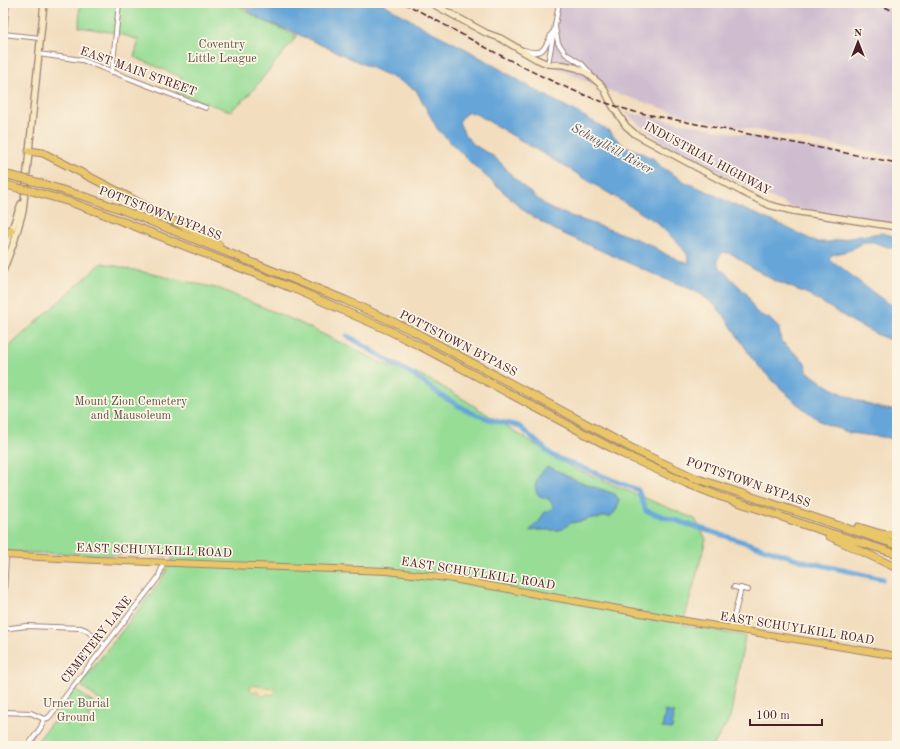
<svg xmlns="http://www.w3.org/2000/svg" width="900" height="749" viewBox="0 0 900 749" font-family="'Old Standard TT',serif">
  <rect width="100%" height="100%" fill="#fcf5e5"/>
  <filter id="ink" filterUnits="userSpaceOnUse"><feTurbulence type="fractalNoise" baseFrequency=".025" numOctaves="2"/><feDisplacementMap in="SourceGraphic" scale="8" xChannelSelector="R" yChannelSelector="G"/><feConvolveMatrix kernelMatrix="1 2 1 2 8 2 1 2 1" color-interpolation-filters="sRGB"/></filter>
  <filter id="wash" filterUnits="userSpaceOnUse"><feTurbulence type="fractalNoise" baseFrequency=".012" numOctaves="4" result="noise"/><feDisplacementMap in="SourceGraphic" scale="16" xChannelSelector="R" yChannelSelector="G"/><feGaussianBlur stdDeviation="0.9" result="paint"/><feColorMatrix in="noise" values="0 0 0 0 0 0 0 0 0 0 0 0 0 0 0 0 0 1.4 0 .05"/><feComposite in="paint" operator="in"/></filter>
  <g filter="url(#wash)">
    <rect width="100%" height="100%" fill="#f2ddbe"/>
    <!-- industrial -->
    <g fill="#cfbdcf">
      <polygon points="558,3 897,3 897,157 692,118 604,89 548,64"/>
      <polygon points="624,112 897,164 897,226 791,207 675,152"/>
    </g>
    <!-- green -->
    <g fill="#97dd96" stroke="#707e60">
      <polygon points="80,3 236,3 253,16 297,36 247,97 230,111 176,93 181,77 134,57 139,40 117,33 79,27"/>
      <polygon points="102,263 220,289 300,323 386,365 421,375 455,394 573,468 695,519 706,539 683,625 745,636 730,718 713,746 34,746 51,723 59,722 68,725 53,718 75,689 97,706 80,729 82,730 104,704 80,685 160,582 174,556 33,553 3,551 3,352"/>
    </g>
    <!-- sand -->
    <polygon fill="#eeda9e" stroke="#9c7c64" points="254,685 262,687 263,688 265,687 273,688 276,692 274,694 270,695 268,693 265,696 262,696 259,694 258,691 252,692 250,690 250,687"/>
    <!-- water -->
    <g fill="#65a5d8" stroke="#586282" fill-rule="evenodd">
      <path d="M239 3H382L428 30 466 49 537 91 578 113 608 130 622 144 654 159 663 168 687 183 711 193 736 206 777 223 810 239 818 242H828L859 236 882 233 897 237V250L873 242H863L851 250 832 255 829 258C833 263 838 265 842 268 860 282 877 297 897 308V343L876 334 855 323 808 294 773 280 753 268 732 254 723 252 718 258V263L721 269 747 294 755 311 761 315 770 319 779 328 781 341 805 362 806 370C826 388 870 410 897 410V439L850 433 823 423 796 403 763 371 752 358 725 317 715 305 699 293 684 286 660 277 555 230 527 213 469 161 438 130 416 90 400 81 293 32 264 21 251 13ZM470 112 478 115 574 172 656 222 679 244 687 254 689 263 680 261 675 258 667 255 651 245 631 237 551 209 534 196 513 177 503 165 493 156 484 151 473 144 465 135 459 122 465 114Z"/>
      <path d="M548 467 554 469 567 476 588 485 615 494 619 500C618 507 616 512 610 517L605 516 597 519 591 518 582 521 570 523 563 529 559 530H541L529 531 540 520 544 513C554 508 555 509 549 499 535 497 532 488 539 476 542 472 543 469 548 467Z"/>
      <polygon points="664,711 675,713 674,714 672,729 662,728 665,713 664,712"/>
    </g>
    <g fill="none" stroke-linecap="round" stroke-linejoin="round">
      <!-- canal -->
      <polyline stroke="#65a5d8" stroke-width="5" points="347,336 353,339 387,360 412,374 442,396 470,412 491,420 519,426 553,456 638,490 646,511 807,562 883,579"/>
    </g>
  </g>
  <g filter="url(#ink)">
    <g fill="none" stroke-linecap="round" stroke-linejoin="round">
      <!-- street casing -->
      <g stroke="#9e7e74" stroke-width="6">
        <g id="street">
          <polyline points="555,27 558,43 566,54 582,64 590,73"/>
          <polyline points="3,34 40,38"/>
          <polyline points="3,45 7,3"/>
          <path d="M524 50C543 57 545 48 552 33"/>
          <polyline points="38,54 82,60 206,108"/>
          <polyline points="548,64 559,3"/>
          <polyline points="112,72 119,3"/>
          <polyline points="734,587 748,590"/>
          <polyline points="3,615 6,555"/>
          <polyline points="3,629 26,626 81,628 86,630 105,645"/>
          <polyline points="731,629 741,588"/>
          <polyline points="3,712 31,713 44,719"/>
          <polyline points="44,719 48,718 50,716 158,578 162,568 163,562"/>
          <polyline points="28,746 41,727 44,719"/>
        </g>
      </g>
      <!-- secondary casing -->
      <g stroke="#9e7e74" stroke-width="8">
        <g id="secondary">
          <polyline points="431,3 486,33 500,38 536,59 548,64 564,65 577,68 587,73 600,84 604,89 612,105 626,126 635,134 746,194 769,205 793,211 897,227"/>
          <polyline points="3,253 21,204"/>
          <polyline points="3,271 15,239 23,211 44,3"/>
        </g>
      </g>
      <!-- primary casing -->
      <g stroke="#9e7e74" stroke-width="8">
        <polyline id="primary" points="3,555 97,560 387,571 447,578 668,618 897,656"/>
      </g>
      <!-- highway casing -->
      <g stroke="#9e7e74" stroke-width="9">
        <g id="highway">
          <polyline points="29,151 43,153 119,192 219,245"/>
          <polyline points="3,174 20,178"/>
          <polyline points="33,181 89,198 120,209 345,300 413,331 635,450 695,478 897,545"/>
          <polyline points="3,184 18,188"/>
          <polyline points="32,191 70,202 101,213 297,290 390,331 422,347 623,454 686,483 719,496 762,510 808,526 897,554"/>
          <polyline points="3,239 11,230"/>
          <polyline points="858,527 881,534 897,536"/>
          <polyline points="829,536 897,568"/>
        </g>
      </g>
      <!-- street -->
      <use href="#street" stroke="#fff" stroke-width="4"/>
      <!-- secondary -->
      <use href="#secondary" stroke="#f6e9c3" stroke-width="5.5"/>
      <!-- primary -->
      <use href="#primary" stroke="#e9c769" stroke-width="6"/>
      <!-- highway -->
      <use href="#highway" stroke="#e9c769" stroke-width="7"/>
      <!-- rail -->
      <g stroke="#4a1f2b" stroke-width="1.5" stroke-dasharray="6 3" stroke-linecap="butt">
        <path d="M404 3C461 33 517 67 577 92 596 100 615 106 635 112L897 163"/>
        <polyline points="877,3 897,13"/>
      </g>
      <!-- highway-bridge casing -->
      <g stroke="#9e7e74" stroke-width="9" stroke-linecap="butt">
        <g id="highway-bridge">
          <polyline points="20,178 33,181"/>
          <polyline points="18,188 32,191"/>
        </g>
      </g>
      <!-- highway-bridge -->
      <use href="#highway-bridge" stroke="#e9c769" stroke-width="7"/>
    </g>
  </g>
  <g text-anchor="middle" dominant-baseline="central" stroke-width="3.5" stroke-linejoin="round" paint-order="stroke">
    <!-- park labels -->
    <g font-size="12" fill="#5d4e46" stroke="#fcf5e5">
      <text x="222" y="45">Coventry<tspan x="222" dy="14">Little League</tspan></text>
      <text x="131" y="402">Mount Zion Cemetery<tspan x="131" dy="14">and Mausoleum</tspan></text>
      <text x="76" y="704">Urner Burial<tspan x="76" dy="14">Ground</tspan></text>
    </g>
    <!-- street labels -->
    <g font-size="12" fill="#4a1f2b" stroke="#fcf5e5">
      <text transform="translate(138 72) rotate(20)">EAST MAIN STREET</text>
      <text transform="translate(707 159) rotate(28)">INDUSTRIAL HIGHWAY</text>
      <text transform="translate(160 214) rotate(21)">POTTSTOWN BYPASS</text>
      <text transform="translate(458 344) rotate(27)">POTTSTOWN BYPASS</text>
      <text transform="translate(748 483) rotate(19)">POTTSTOWN BYPASS</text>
      <text transform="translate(154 551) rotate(2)">EAST SCHUYLKILL ROAD</text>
      <text transform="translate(478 574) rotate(9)">EAST SCHUYLKILL ROAD</text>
      <text transform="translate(797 629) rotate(9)">EAST SCHUYLKILL ROAD</text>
      <text transform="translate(97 640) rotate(-52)">CEMETERY LANE</text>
    </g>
    <!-- water labels -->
    <g font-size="13" font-style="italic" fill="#555570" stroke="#fcf5e5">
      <text transform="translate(612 149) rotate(29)">Schuylkill River</text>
    </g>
  </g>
  <!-- margin -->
  <rect width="900" height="749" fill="none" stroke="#fcf5e5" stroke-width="16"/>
  <!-- north arrow -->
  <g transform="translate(858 42)" stroke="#fcf5e5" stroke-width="3" paint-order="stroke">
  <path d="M0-3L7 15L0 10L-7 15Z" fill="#4a1f2b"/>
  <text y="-6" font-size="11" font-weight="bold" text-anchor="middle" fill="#4a1f2b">N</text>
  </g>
  <!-- scale -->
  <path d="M750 719v6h72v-6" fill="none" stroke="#4a1f2b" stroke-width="2"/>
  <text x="756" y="719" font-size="12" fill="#4a1f2b" stroke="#fcf5e5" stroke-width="3" paint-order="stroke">100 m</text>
</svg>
